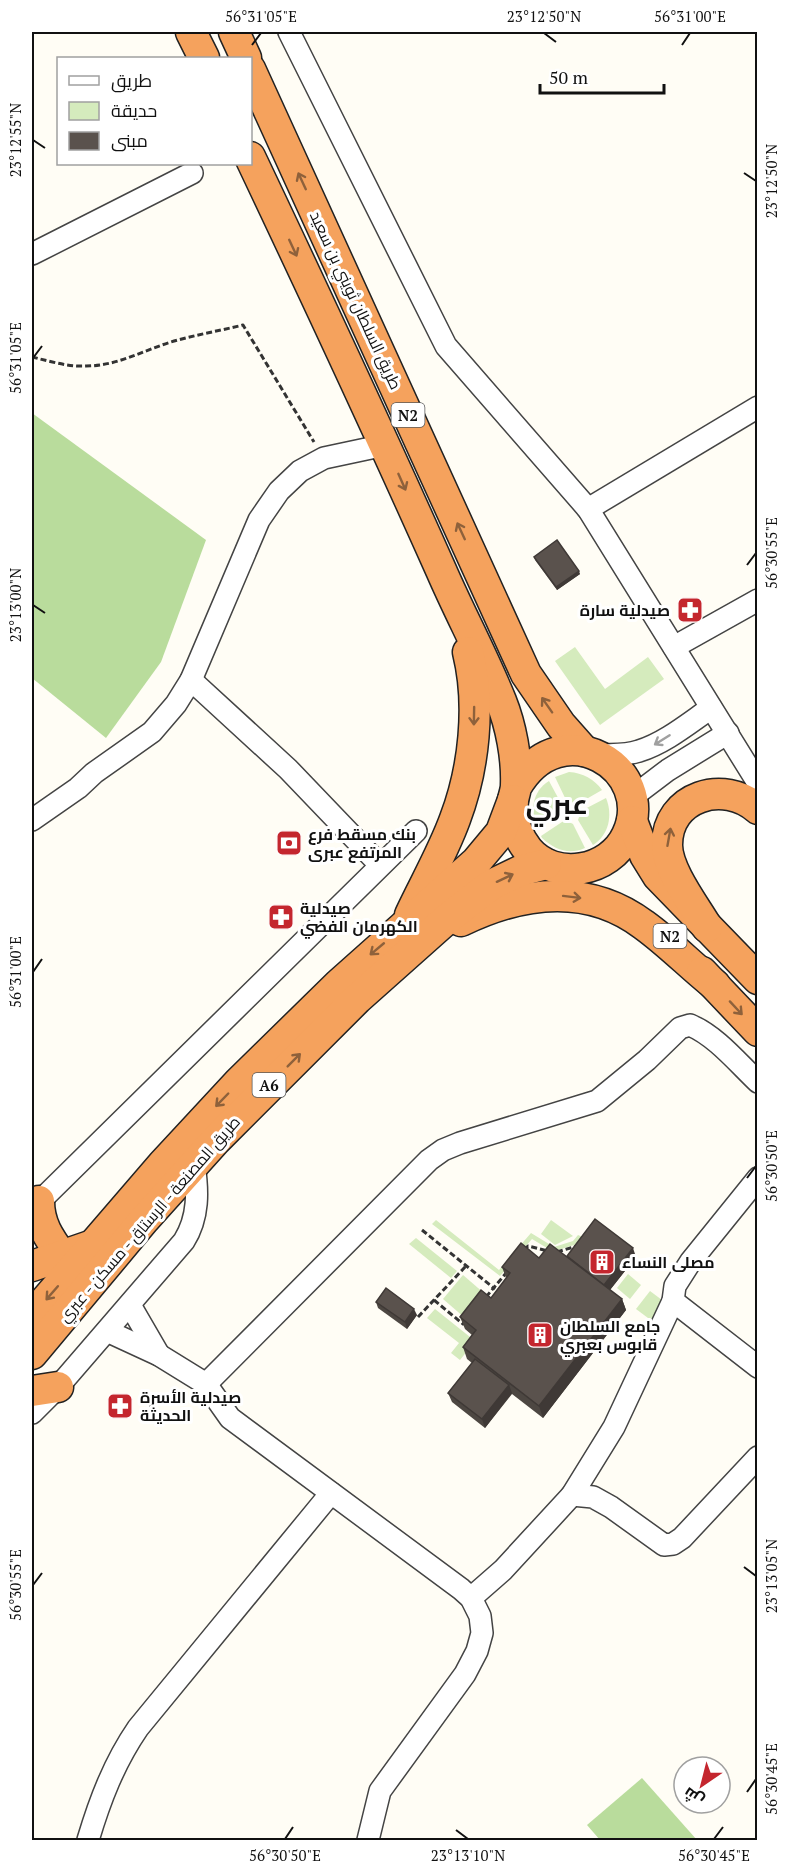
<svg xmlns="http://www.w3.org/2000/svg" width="789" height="1872" viewBox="0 0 789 1872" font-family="'PT Serif',Cairo,serif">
  <rect width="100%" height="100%" fill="#fffdf5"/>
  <!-- green -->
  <g fill="#d5ebbd">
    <polygon points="575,647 605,689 648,657 664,679 600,725 555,661"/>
    <path d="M569 772C583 773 594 779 602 790L576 805 572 802H567L555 777Z"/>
    <path d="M549 781 563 807 560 814 536 829C530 812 532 791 549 781Z"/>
    <path d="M606 798C613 815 609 835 593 845L578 820 581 811Z"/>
    <path d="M565 820 573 824 585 848C569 855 555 850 542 838L541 836Z"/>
    <polygon points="436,1220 499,1270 531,1233 554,1247 573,1241 578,1235 583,1237 577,1244 555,1251 552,1251 532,1239 500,1276 432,1224"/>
    <polygon points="551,1220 573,1236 555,1245 541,1234"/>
    <polygon points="416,1238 457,1271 451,1278 409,1244"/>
    <polygon points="628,1274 641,1285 630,1299 617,1288"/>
    <polygon points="463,1275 485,1294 465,1318 443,1299"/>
    <polygon points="650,1291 662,1300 652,1321 636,1309"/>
    <polygon points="435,1309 475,1341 460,1360 451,1353 459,1343 427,1318"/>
  </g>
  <!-- forest -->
  <g fill="#b9dc9c">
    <polygon points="32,413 206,540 161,662 106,738 32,678"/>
    <polygon points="642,1778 697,1840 600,1840 587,1825"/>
  </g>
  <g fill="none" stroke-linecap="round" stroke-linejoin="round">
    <!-- minor casing -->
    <g stroke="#444" stroke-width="24">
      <g id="minor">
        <polyline points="289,32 446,346 588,509 758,783"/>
        <polyline points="32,254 192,173"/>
        <polyline points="588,509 758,407"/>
        <polyline points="674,647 758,600"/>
        <polyline points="191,680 288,769 380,865"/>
        <path d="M597 755C611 754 625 756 639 751 665 743 689 723 711 708"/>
        <polyline points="631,798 668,770 728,733"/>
        <polyline points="32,820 78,788 94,773 152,732 176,704 191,680 259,520 279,491 300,471 324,458 385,445"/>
        <polyline points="32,1209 416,831"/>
        <polyline points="673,1301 758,1367"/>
        <polyline points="130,1305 159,1355"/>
        <polyline points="107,1331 159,1355 206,1384 230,1418 461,1589 471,1598 480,1616 482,1633 477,1651 465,1674 380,1791 368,1840"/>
        <path d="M206 1384 429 1160 443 1150 460 1143 597 1101 647 1060 680 1028 690 1025C716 1036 737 1062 758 1082"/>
        <path d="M32 1413 58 1387 184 1241C199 1217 198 1191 194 1164"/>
        <polyline points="572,1495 593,1497 611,1507 664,1545 673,1544 682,1538 758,1457"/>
        <polyline points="471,1598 503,1570 572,1495 614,1427 673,1301 675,1286 691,1261 758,1178"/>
        <path d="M88 1840C100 1800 114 1763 138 1728L331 1493"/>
      </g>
    </g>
    <!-- highway casing -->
    <g stroke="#222" stroke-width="33">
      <g id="highway">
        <polyline points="191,32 204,58"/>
        <polyline points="234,32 246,58"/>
        <polyline points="250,69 526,674 561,725 584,751"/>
        <path d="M250 157C315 294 379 431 441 570 460 614 483 656 501 701 511 726 517 758 516 785 516 790 514 795 513 800 511 819 517 836 528 850 555 882 610 872 627 835 658 769 561 709 516 787"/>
        <polyline points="632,821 645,855 658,876 758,979"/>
        <path d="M410 915C425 883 443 852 455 819 474 769 481 705 468 652"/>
        <path d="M461 921C521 892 587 882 644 925 669 943 691 966 715 985"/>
        <path d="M707 927C694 905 667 870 667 845 667 796 724 779 758 809"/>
        <polyline points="702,972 758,1031"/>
        <path d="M39 1201C39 1224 49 1238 62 1256"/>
        <polyline points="32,1266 90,1246"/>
        <polyline points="32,1316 162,1165 239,1082 339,984 476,862 501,832 513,800"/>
        <polyline points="32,1354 144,1220 216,1140 357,999 448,918 491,885 520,871 546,864"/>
        <polyline points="32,1391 58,1387"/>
      </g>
    </g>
    <!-- path -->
    <g stroke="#333" stroke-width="3" stroke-dasharray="6 3" stroke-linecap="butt">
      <path d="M32 357C49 361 68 367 86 366 117 366 142 351 171 342 194 335 219 331 243 325L314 442"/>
      <polyline points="422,1230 495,1289"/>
      <polyline points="524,1250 528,1246 548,1251"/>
      <polyline points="557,1252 577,1246"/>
      <polyline points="486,1297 507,1272"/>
      <polyline points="434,1300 463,1324 465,1323"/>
      <polyline points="418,1317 466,1266"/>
    </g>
    <!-- minor -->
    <use href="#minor" stroke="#fff" stroke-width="21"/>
    <!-- highway -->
    <use href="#highway" stroke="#f5a25d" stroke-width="30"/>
  </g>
  <!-- wall -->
  <g fill="#4d4742">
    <polygon points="534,557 580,574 557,590 535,560"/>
    <polygon points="567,1256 636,1257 610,1290 622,1299 626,1310 543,1418 512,1394 485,1428 452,1402 448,1393 472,1363 467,1359 463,1347 472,1335 465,1329 460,1317 491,1298 506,1278 502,1267 539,1258"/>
    <polygon points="376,1302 417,1315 407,1329 378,1308"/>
  </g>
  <!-- shaded-wall -->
  <g fill="#3f3936">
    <polygon points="579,571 580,574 557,590 556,587"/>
    <polygon points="633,1248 636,1257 606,1295 603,1286"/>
    <polygon points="622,1299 626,1310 543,1418 539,1406"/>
    <polygon points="414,1309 417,1315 407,1329 405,1322"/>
    <polygon points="509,1385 512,1393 485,1428 482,1419"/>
  </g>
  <!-- building -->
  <g fill="#5a524d" stroke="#3f3936" stroke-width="1.5">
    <polygon points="557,540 579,571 556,587 534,557"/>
    <polygon points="595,1219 633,1248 604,1285 567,1256"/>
    <polygon points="521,1243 539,1258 550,1244 622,1299 539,1406 463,1347 476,1330 460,1317 481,1290 491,1298 510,1273 502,1267"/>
    <polygon points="386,1288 414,1309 405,1322 376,1302"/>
    <polygon points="475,1359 509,1385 482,1419 448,1393"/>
  </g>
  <!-- one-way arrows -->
  <defs><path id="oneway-shaft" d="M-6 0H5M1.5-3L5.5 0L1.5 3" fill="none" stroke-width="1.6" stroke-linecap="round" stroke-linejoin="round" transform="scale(1.5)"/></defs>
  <g stroke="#8e613b">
    <use href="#oneway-shaft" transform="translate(302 181) rotate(-115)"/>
    <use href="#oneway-shaft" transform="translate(293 248) rotate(65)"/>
    <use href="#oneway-shaft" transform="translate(402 482) rotate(66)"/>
    <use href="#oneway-shaft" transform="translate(461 531) rotate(-115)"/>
    <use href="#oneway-shaft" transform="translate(547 705) rotate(-125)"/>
    <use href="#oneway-shaft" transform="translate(474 716) rotate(91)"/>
    <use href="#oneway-shaft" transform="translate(669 837) rotate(-80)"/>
    <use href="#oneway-shaft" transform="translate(505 878) rotate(-25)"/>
    <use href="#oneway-shaft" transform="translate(572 897) rotate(7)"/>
    <use href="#oneway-shaft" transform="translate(377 949) rotate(140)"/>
    <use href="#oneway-shaft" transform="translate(736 1008) rotate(47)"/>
    <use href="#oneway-shaft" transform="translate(294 1060) rotate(-45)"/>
    <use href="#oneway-shaft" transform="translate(222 1100) rotate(134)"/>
    <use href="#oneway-shaft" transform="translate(52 1293) rotate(131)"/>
  </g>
  <use stroke="#a0a0a0" href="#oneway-shaft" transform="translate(662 740) rotate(148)"/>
  <!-- ticks -->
  <path fill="none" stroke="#111" stroke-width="2" d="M544 33 556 42M252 45 261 33M682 45 690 33M33 140 45 148M744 173 756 181M33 358 42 346M747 565 756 553M33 605 45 613M33 972 42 959M747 1178 756 1166M744 1567 756 1576M33 1585 42 1573M747 1792 756 1779M456 1830 468 1839M285 1839 293 1827M714 1839 723 1827"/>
  <!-- icons -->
  <defs>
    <g id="pharmacy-square" transform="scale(1.35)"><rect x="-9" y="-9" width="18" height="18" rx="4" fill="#c4262e" stroke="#fff"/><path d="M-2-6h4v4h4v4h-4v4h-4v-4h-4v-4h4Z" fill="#fff"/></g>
    <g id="bank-square" transform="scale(1.35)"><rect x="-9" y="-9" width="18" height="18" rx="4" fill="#c4262e" stroke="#fff"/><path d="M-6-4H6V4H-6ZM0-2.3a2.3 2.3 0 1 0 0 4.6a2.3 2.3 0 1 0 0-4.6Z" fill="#fff"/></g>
    <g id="building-square" transform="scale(1.35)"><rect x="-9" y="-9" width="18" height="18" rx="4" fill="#c4262e" stroke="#fff"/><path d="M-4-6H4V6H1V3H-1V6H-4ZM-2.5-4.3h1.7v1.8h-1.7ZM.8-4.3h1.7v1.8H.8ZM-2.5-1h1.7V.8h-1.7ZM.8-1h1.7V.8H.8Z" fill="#fff"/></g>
  </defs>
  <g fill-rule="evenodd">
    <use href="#pharmacy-square" x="690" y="610"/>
    <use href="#bank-square" x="289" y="843"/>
    <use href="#pharmacy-square" x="281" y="917"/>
    <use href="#building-square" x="602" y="1262"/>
    <use href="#building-square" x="540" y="1335"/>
    <use href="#pharmacy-square" x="120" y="1406"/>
  </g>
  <g text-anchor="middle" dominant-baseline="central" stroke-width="6" stroke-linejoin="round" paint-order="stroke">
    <!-- shield labels -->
    <g fill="#fff" stroke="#585858" stroke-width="1.5">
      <rect x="391.5" y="403" width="33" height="24" rx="4.5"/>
      <rect x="653.5" y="924" width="33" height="24" rx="4.5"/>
      <rect x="252.5" y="1073" width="33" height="24" rx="4.5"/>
    </g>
    <g font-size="15" font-weight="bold" fill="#111">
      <text x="408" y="415">N2</text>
      <text x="670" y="936">N2</text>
      <text x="269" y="1085">A6</text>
    </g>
    <!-- street labels -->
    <g font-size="16" fill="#111" stroke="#fff">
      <text transform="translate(356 300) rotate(65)">طريق السلطان ثويني بن سعيد</text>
      <text transform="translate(149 1219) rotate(-49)">طريق المصنعة - الرستاق - مسكن - عبري</text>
    </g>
    <!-- poi labels -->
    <g font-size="16" font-weight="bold" fill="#111" stroke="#fff" text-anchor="start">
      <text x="670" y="610" text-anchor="end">صيدلية سارة</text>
      <text x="308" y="834">بنك مسقط فرع<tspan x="308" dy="18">المرتفع عبرى</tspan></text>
      <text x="300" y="908">صيدلية<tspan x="300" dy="18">الكهرمان الفضي</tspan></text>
      <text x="622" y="1262">مصلى النساء</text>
      <text x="560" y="1326">جامع السلطان<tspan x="560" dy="18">قابوس بعبري</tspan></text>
      <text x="140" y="1397">صيدلية الأسرة<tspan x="140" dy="18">الحديثة</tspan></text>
    </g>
    <!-- town labels -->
    <g font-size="28" font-weight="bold" fill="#111" stroke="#fff">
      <text x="557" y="803">عبري</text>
    </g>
  </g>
  <!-- border -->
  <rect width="789" height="1872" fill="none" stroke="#ffffff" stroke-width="66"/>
  <!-- legend -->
  <rect x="57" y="57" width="195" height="108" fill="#ffffff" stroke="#a0a0a0" stroke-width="1.5"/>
  <rect x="69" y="76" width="30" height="9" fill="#ffffff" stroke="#a0a0a0" stroke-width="1.5"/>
  <text x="111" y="87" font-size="18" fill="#111111">طريق</text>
  <rect x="69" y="102" width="30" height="18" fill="#d5ebbd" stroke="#a0a0a0" stroke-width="1.5"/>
  <text x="111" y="117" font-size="18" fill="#111111">حديقة</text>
  <rect x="69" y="132" width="30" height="18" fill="#5a524d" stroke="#a0a0a0" stroke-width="1.5"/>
  <text x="111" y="147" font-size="18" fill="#111111">مبنى</text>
  <!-- north arrow -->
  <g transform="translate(702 1785) rotate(215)"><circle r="28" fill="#ffffff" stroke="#a0a0a0" stroke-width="1.5"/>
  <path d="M0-4.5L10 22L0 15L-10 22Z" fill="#c4262e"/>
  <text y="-9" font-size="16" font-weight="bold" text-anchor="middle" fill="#111111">ش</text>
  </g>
  <!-- scale -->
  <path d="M540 84v9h124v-9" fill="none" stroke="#111111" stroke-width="3"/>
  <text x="549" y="84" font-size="18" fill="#111111" stroke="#ffffff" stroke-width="4.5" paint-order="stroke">50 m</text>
  <rect x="33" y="33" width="723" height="1806" fill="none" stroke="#111" stroke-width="2"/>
  <g font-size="15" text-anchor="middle" fill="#111">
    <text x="261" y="22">56°31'05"E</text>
    <text x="544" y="22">23°12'50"N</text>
    <text x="690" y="22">56°31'00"E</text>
    <text transform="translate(16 140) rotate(-90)" y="5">23°12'55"N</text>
    <text transform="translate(772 181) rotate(-90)" y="5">23°12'50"N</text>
    <text transform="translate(16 358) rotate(-90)" y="5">56°31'05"E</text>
    <text transform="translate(772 553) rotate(-90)" y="5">56°30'55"E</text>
    <text transform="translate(16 605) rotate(-90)" y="5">23°13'00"N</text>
    <text transform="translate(16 972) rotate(-90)" y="5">56°31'00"E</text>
    <text transform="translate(772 1166) rotate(-90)" y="5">56°30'50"E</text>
    <text transform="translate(772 1576) rotate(-90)" y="5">23°13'05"N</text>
    <text transform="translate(16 1585) rotate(-90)" y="5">56°30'55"E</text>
    <text transform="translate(772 1779) rotate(-90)" y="5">56°30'45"E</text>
    <text x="285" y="1861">56°30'50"E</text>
    <text x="468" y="1861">23°13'10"N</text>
    <text x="714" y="1861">56°30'45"E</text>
  </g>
</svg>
